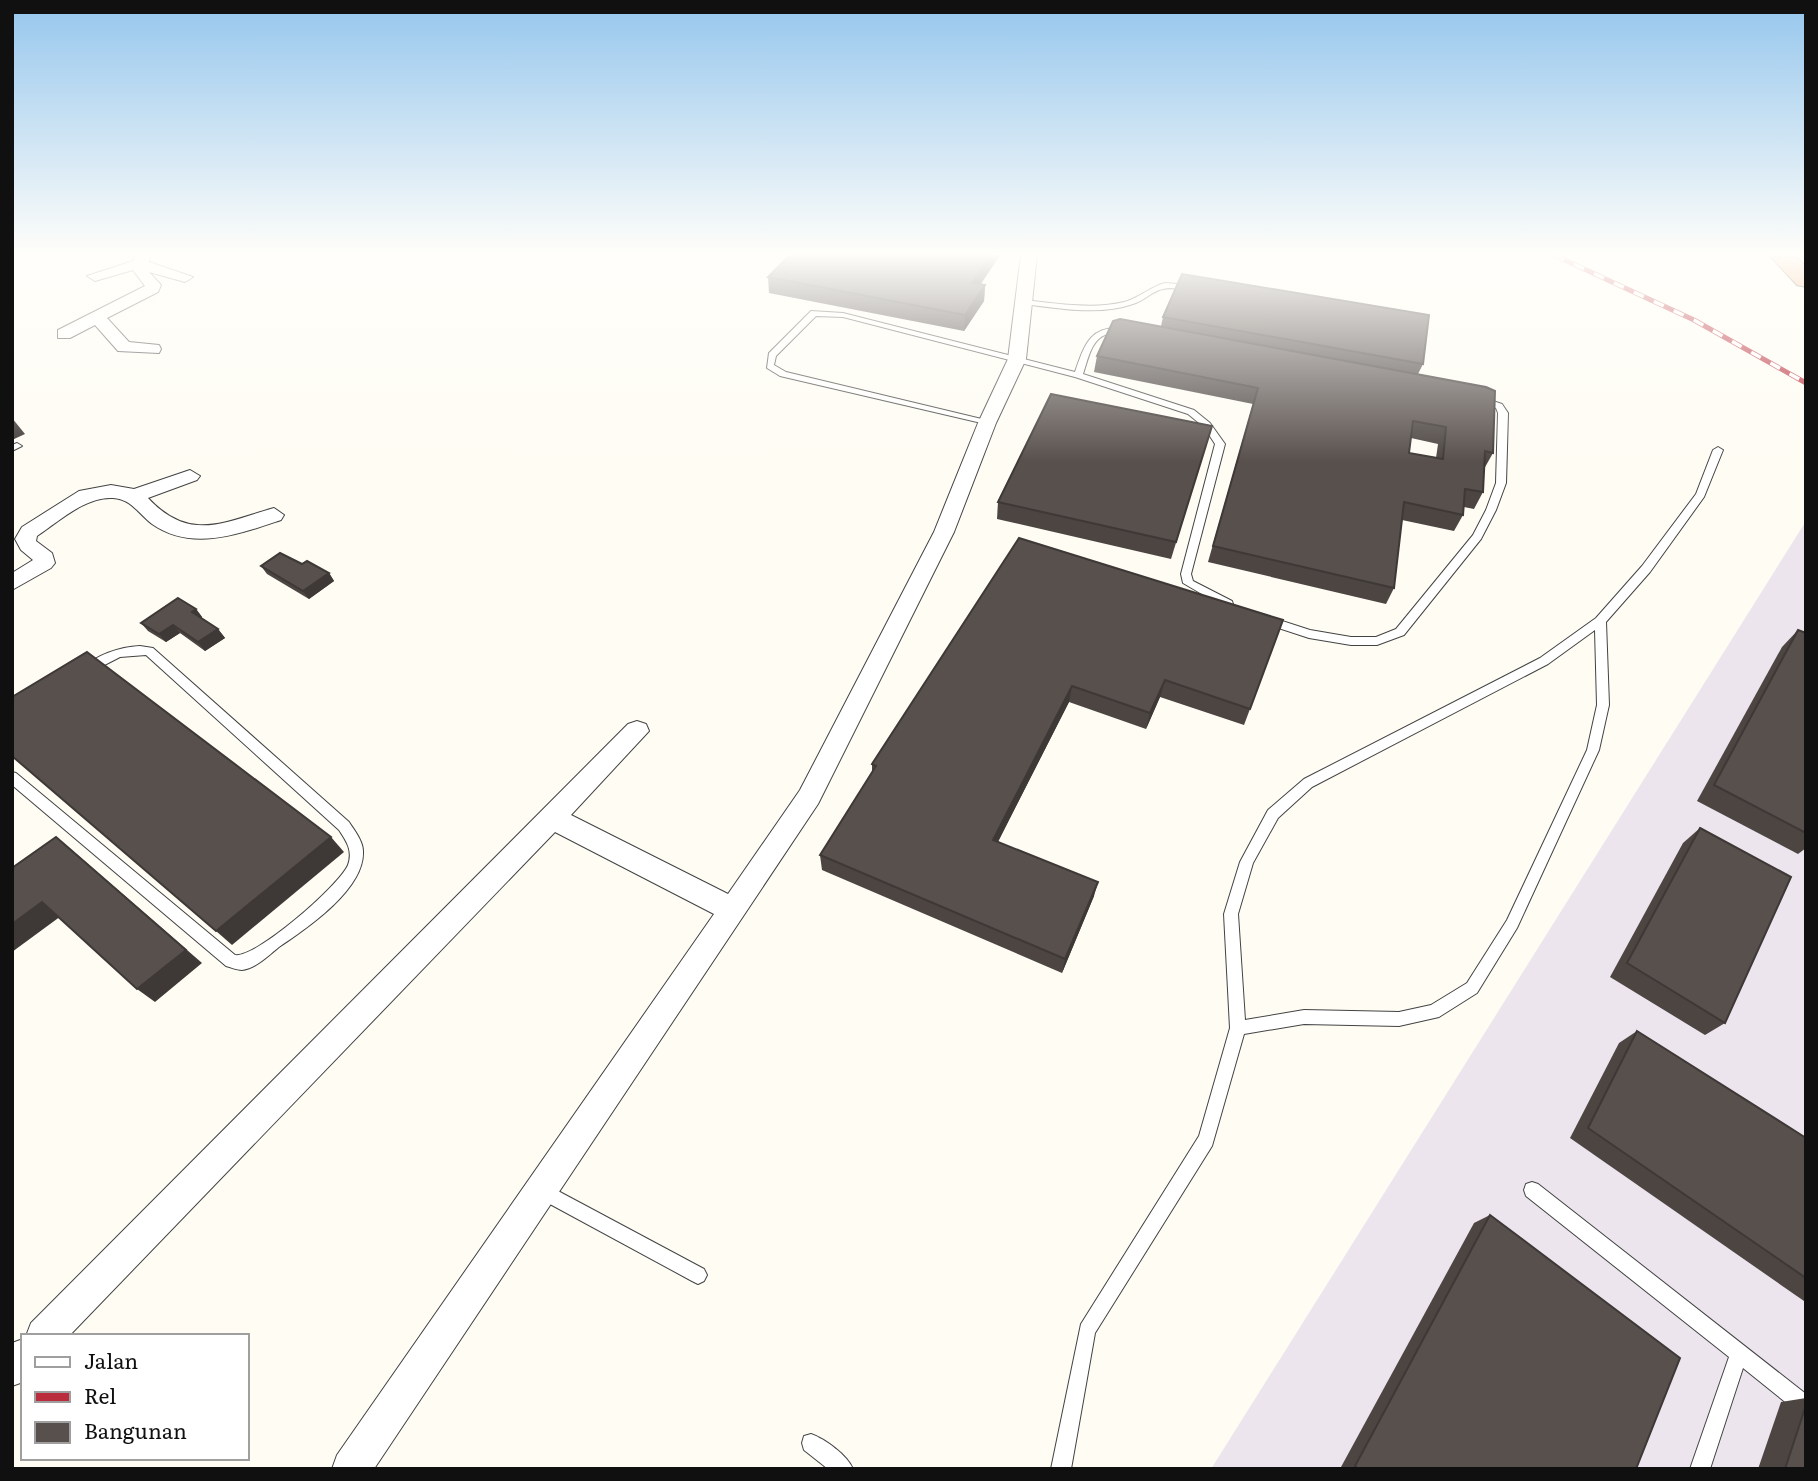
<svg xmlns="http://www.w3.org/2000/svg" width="1818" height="1481" viewBox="0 0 1818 1481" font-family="Literata,serif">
  <rect width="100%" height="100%" fill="#fefcf3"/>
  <!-- industrial -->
  <polygon fill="#ece5ee" points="1806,521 1806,1469 1211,1469"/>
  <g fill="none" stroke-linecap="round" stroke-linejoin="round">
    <!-- lane casing -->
    <g stroke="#434343" stroke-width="2">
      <g id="lane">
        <path d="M1165 283 1191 285 1195 287C1186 292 1173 286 1163 289 1152 291 1144 301 1133 304 1099 316 1058 308 1023 304L1019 302 1023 300C1056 303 1092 310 1124 302 1139 298 1150 287 1165 283Z"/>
        <path d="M811 311 843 313 1075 372C1085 343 1091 324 1126 329V333C1120 333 1113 332 1108 334 1091 338 1088 360 1083 374L1194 410 1210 423 1225 444 1191 574 1193 581 1232 601 1233 604 1232 607H1224L1183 583 1181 574 1215 444 1204 427 1188 414 1075 377 843 317 816 316 776 356 774 365 786 372 990 421V425L780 376 767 368 769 353Z"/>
        <polygon points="1481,397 1502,404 1508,413 1506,483 1496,510 1481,539 1404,635 1377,645 1351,645 1309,638 1263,623 1261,620 1263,617 1267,616 1310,630 1351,637 1376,637 1396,629 1473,535 1486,510 1496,483 1498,413 1496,408 1478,402 1477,400"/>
        <polygon points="17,443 22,446 12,451 12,445"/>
        <path d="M1718 447 1723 450 1704 497 1650 572 1606 622 1609 705 1599 750 1517 928 1477 993 1439 1017 1399 1026 1304 1024 1244 1034 1212 1146 1095 1333 1071 1469H1051L1081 1324 1199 1136 1230 1028 1224 914 1240 862 1268 810 1304 779 1540 658 1596 618 1642 566 1696 494 1713 450ZM1595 630 1597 705 1587 750 1507 920 1467 983 1431 1005 1399 1012 1304 1010 1245 1020 1238 914 1253 863 1278 818 1312 787 1548 664Z"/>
        <path d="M140 646 153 648 349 822C354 830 363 841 363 851 365 889 307 928 279 947 269 955 255 969 242 970 237 970 230 967 226 966L12 785V772L16 773 235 955C255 959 339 886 348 865 353 851 347 842 339 830L146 655 120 657 87 674 81 670C95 655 120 647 140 646Z"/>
        <polygon points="1532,1182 1538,1184 1806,1394 1806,1415 1799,1413 1743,1368 1710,1469 1690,1469 1729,1357 1526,1196 1524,1190 1526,1184"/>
        <polygon points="543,1183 704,1269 707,1275 704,1281 698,1284 692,1281 537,1197 535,1191 537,1185"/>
        <path d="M811 1434C825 1439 847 1455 853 1469H828L804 1450 802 1443 804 1436Z"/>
      </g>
    </g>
    <!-- street casing -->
    <g stroke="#434343" stroke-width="2">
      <g id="street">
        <polygon points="136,255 150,255 149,262 193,277 185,282 149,272 161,285 158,292 107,318 129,342 159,345 161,349 159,353 118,351 95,325 70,338 58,338 58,330 145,286 133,270 95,281 87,276 133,261"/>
        <polygon points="1021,255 1037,255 1026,359 996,423 954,532 818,804 374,1469 332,1469 337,1455 714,914 555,832 69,1336 26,1336 31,1323 628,724 637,721 646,724 649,731 571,815 728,894 800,790 934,532 978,423 1008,359"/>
        <path d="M190 470 200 476 197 480 148 498C190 543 224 522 274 508L284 515 281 520C239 534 192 552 152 524 138 513 131 499 113 498 86 496 58 522 37 536L36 541 52 553 55 563 51 568 12 590V573L33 560 21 550 15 539 22 527 79 491 111 485 134 489Z"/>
        <polygon points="23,1339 23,1382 12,1386 12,1343"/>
      </g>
    </g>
    <!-- highway casing -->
    <g stroke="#212121" stroke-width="2">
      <polygon id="highway" points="1769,255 1794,255 1806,266 1806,287 1797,285"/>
    </g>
    <!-- lane -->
    <use href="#lane" fill="#fff" fill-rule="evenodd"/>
    <!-- street -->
    <use href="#street" fill="#fff" fill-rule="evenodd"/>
    <!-- highway -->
    <use href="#highway" fill="#ed9a62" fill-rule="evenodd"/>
    <!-- rail casing -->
    <g stroke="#ba2d3c" stroke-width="5">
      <polyline id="rail" points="1554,255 1694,320 1806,383"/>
    </g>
    <!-- rail -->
    <use href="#rail" stroke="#fff" stroke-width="3.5" stroke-dasharray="11" stroke-linecap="butt"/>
  </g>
  <!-- wall -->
  <g fill="#4c4542" fill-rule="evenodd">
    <polygon points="783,255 1000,255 981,284 985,285 984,301 964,331 769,293 768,277 789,255"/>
    <path d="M1163 317 1423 364 1418 374 1493 453 1484 469 1483 492 1474 509 1464 507 1463 515 1454 531 1402 520 1394 588 1386 604 1208 562 1253 404 1094 372 1097 356 1161 326ZM1411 438 1438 444 1436 458 1409 453Z"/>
    <polygon points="1212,426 1171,559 997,519 998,502"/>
    <polygon points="1019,538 1250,709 1244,725 1160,697 1146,729 1069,702 998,842 1094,896 1062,973 822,870 820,855 872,772 872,764"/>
    <polygon points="302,564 329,573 334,581 309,599 267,574 261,566"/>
    <polygon points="196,609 202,617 202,618 218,629 225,638 205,651 180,633 166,642 148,631 141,623"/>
    <polygon points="1798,630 1806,633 1806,848 1798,854 1697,801 1782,647"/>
    <polygon points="1700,828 1725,1023 1705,1035 1610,977 1683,843"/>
    <polygon points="1637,1031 1806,1138 1806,1301 1804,1301 1570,1138 1619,1043"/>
    <polygon points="1490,1215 1636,1469 1342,1469 1341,1467 1474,1223"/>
    <polygon points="1806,1398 1806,1469 1758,1469 1781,1402"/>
  </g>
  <!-- shaded-wall -->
  <g fill="#3e3836">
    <polygon points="991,255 1000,255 971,298 972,283"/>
    <polygon points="985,285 984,301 964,331 965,315"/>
    <polygon points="12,418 25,434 12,440"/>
    <polygon points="329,573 334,581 309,599 303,591"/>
    <polygon points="196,609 202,617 199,620 192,612"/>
    <polygon points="173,625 180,633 166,642 159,634"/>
    <polygon points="218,629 225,638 205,651 198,642"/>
    <polygon points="1165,680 1160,697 1146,729 1150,713"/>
    <polygon points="1072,686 1069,702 991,855 993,840"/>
    <polygon points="56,837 74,852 202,963 155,1002 137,989"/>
    <polygon points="331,837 344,852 232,945 216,931"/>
    <polygon points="1098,882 1094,896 1062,973 1065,959"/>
    <polygon points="42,902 61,916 12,952 12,924"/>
  </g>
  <!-- building -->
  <g fill="#58504d" stroke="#3e3836" stroke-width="2" fill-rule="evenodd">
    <polygon points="790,255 991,255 972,283 985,285 965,315 768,277"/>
    <polygon points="1182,274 1429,315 1423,364 1163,317"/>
    <path d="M1120 319 1486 387 1495 391 1493 453 1485 451 1483 492 1465 489 1463 515 1404 502 1394 588 1213 546 1258 388 1097 356 1113 321ZM1413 421 1446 427 1443 459 1409 453Z"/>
    <polygon points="1051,394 1212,426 1176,542 998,502"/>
    <polygon points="1019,538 1283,620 1250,709 1165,680 1150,713 1072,686 993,840 1098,882 1065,959 820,855 876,766 872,764"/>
    <polygon points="280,553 302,564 307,561 329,573 303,591 261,566"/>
    <polygon points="178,598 196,609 192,612 218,629 198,642 173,625 159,634 141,623"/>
    <polygon points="1798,630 1806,633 1806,833 1714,785"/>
    <polygon points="87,652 331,837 216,931 12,756 12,697"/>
    <polygon points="1700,828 1791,877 1725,1023 1627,963"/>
    <polygon points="56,837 186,950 137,989 42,902 12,924 12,868"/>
    <polygon points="1637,1031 1806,1138 1806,1278 1588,1128"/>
    <polygon points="1490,1215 1680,1358 1636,1469 1358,1469 1355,1466"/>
    <polygon points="1806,1405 1806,1469 1785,1469"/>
  </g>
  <!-- sky -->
  <linearGradient id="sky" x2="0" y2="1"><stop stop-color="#95c6ed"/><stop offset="0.55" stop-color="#fffefa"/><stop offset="1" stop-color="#fffefa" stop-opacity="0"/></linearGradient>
  <rect width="1818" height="462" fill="url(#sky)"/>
  <!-- border -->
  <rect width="1818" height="1481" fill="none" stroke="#101010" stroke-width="28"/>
  <!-- legend -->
  <rect x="21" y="1334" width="228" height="126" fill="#ffffff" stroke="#9f9f9f" stroke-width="2"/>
  <rect x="35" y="1357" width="35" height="10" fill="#ffffff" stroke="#9f9f9f" stroke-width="2"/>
  <text x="84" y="1369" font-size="21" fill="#101010">Jalan</text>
  <rect x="35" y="1392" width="35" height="10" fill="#ba2d3c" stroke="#9f9f9f" stroke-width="2"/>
  <text x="84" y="1404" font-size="21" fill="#101010">Rel</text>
  <rect x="35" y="1422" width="35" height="21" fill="#58504d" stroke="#9f9f9f" stroke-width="2"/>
  <text x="84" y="1439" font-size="21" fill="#101010">Bangunan</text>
</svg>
